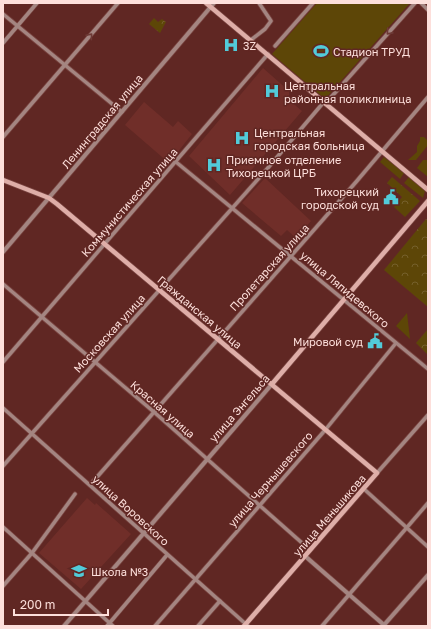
<svg xmlns="http://www.w3.org/2000/svg" width="431" height="629" viewBox="0 0 431 629" font-family="'Golos Text',sans-serif">
  <defs>
    <pattern id="forest-crowns" width="20" height="18" patternUnits="userSpaceOnUse"><rect width="20" height="18" fill="#5d4607"/><path d="M2 6a3 3 0 1 1 6 0M12 15a3 3 0 1 1 6 0" fill="none" stroke="#75602b"/></pattern>
  </defs>
  <rect width="100%" height="100%" fill="#602723"/>
  <!-- built -->
  <g fill="#702e29">
    <polygon points="263,68 289,91 289,100 302,111 230,195 189,156"/>
    <polygon points="144,102 173,127 178,121 192,134 169,163 125,125"/>
    <polygon points="265,178 311,221 296,238 287,230 281,236 242,203"/>
    <polygon points="87,498 95,505 96,503 131,534 81,589 39,553"/>
  </g>
  <!-- grass -->
  <g fill="#5d4607">
    <polygon points="317,3 410,3 325,99 272,54"/>
    <polygon points="420,137 424,137 428,141 428,145 416,160 408,160 417,152 417,146 420,141"/>
    <polygon points="384,157 404,173 400,179 380,162"/>
    <polygon points="423,160 428,160 428,177 417,168"/>
    <polygon points="409,177 425,191 423,198 404,183"/>
    <polygon points="407,313 410,339 396,326"/>
  </g>
  <!-- forest -->
  <g fill="url(#forest-crowns)">
    <polygon points="154,18 158,22 162,19 166,22 160,33 149,24"/>
    <polygon points="392,177 420,201 405,217 394,207 402,197 387,183"/>
    <polygon points="426,219 428,221 428,307 384,270"/>
    <polygon points="428,329 428,355 416,343"/>
  </g>
  <g fill="none" stroke-linecap="round" stroke-linejoin="round">
    <!-- minor casing -->
    <g stroke="#794440" stroke-width="5">
      <g id="minor">
        <polyline points="421,3 428,10"/>
        <polyline points="3,14 122,112"/>
        <polyline points="251,40 265,29 271,21 259,3"/>
        <polyline points="3,43 37,3"/>
        <polyline points="275,46 313,3"/>
        <polyline points="325,104 415,3"/>
        <polyline points="3,137 118,3"/>
        <polyline points="176,162 428,369"/>
        <polyline points="3,284 154,412 310,550"/>
        <polyline points="3,362 268,54"/>
        <polyline points="3,408 248,626"/>
        <polyline points="3,466 267,169 323,103"/>
        <polyline points="377,473 428,415"/>
        <polyline points="90,485 356,182 428,97"/>
        <polyline points="364,489 428,547"/>
        <polyline points="3,527 113,626"/>
        <polyline points="3,586 32,553 75,494"/>
        <polyline points="107,626 167,555"/>
        <polyline points="155,626 326,429 396,343"/>
        <polyline points="198,626 220,601"/>
        <polyline points="322,626 428,503"/>
      </g>
    </g>
    <!-- tertiary casing -->
    <g stroke="#794440" stroke-width="5.5">
      <g id="tertiary">
        <polyline points="3,252 214,3"/>
        <polyline points="305,556 384,625 428,575"/>
        <polyline points="64,626 272,384"/>
      </g>
    </g>
    <!-- secondary casing -->
    <g stroke="#794440" stroke-width="6">
      <g id="secondary">
        <polyline points="206,3 428,190"/>
        <polyline points="3,180 49,198 57,204 377,473 244,626"/>
        <polyline points="272,384 428,201"/>
      </g>
    </g>
    <!-- minor -->
    <use href="#minor" stroke="#a48581" stroke-width="3.5"/>
    <!-- tertiary -->
    <use href="#tertiary" stroke="#a48581" stroke-width="4"/>
    <!-- secondary -->
    <use href="#secondary" stroke="#deaea8" stroke-width="4.5"/>
  </g>
  <!-- one-way arrows -->
  <defs><path id="oneway-chevron" d="M-2-3.5L2.5 0L-2 3.5" fill="none" stroke-width="1.6" stroke-linecap="round" stroke-linejoin="round"/></defs>
  <g stroke="#6e3a36">
    <use href="#oneway-chevron" transform="translate(389 32) rotate(132)"/>
    <use href="#oneway-chevron" transform="translate(90 36) rotate(-49)"/>
  </g>
  <!-- icons -->
  <defs>
    <g id="hospital-bare" transform="scale(1.2)"><path d="M-5-5h3v3.5h4V-5h3V5h-3V1.5h-4V5h-3Z" fill="#52cbd9" stroke="#602723" stroke-width="2.5" paint-order="stroke"/></g>
    <g id="stadium-bare" transform="scale(1.2)"><path d="M0-5a6.5 5 0 1 0 0 10a6.5 5 0 1 0 0-10ZM-3.5-1.8h7v3.6h-7Z" fill="#52cbd9" stroke="#602723" stroke-width="2.5" paint-order="stroke"/></g>
    <g id="civic-bare" transform="scale(1.2)"><path d="M-.6-6.5H3V-4.5H.6V-3L4-1V1h2V6H-6V1h2V-1L-.6-3ZM-1.2 2.5V6h2.4V2.5Z" fill="#52cbd9" stroke="#602723" stroke-width="2.5" paint-order="stroke"/></g>
    <g id="school-bare" transform="scale(1.2)"><path d="M0-5L7-2L0 1L-7-2ZM-4 1L0 2.5L4 1V4Q0 6-4 4Z" fill="#52cbd9" stroke="#602723" stroke-width="2.5" paint-order="stroke"/></g>
  </defs>
  <g fill-rule="evenodd">
    <use href="#hospital-bare" x="231" y="45"/>
    <use href="#stadium-bare" x="321" y="51"/>
    <use href="#hospital-bare" x="272" y="91"/>
    <use href="#hospital-bare" x="242" y="138"/>
    <use href="#hospital-bare" x="214" y="165"/>
    <use href="#civic-bare" x="391" y="197"/>
    <use href="#civic-bare" x="375" y="341"/>
    <use href="#school-bare" x="79" y="571"/>
  </g>
  <g text-anchor="middle" dominant-baseline="central" stroke-width="3" stroke-linejoin="round" paint-order="stroke">
    <!-- poi labels -->
    <g font-size="11" fill="#fddfdb" stroke="#602723" text-anchor="start">
      <text x="243" y="45">3Z</text>
      <text x="333" y="51">Стадион ТРУД</text>
      <text x="284" y="85">Центральная<tspan x="284" dy="13">районная поликлиница</tspan></text>
      <text x="254" y="132">Центральная<tspan x="254" dy="13">городская больница</tspan></text>
      <text x="226" y="159">Приемное отделение<tspan x="226" dy="13">Тихорецкой ЦРБ</tspan></text>
      <text x="379" y="191" text-anchor="end">Тихорецкий<tspan x="379" dy="13">городской суд</tspan></text>
      <text x="363" y="341" text-anchor="end">Мировой суд</text>
      <text x="91" y="571">Школа №3</text>
    </g>
    <!-- street labels -->
    <g font-size="11" fill="#fddfdb" stroke="#602723">
      <text transform="translate(102 121) rotate(-50)">Ленинградская улица</text>
      <text transform="translate(129 202) rotate(-49)">Коммунистическая улица</text>
      <text transform="translate(269 267) rotate(-48)">Пролетарская улица</text>
      <text transform="translate(345 289) rotate(40)">улица Ляпидевского</text>
      <text transform="translate(200 312) rotate(40)">Гражданская улица</text>
      <text transform="translate(109 333) rotate(-48)">Московская улица</text>
      <text transform="translate(239 408) rotate(-49)">улица Энгельса</text>
      <text transform="translate(163 409) rotate(41)">Красная улица</text>
      <text transform="translate(270 479) rotate(-49)">улица Чернышевского</text>
      <text transform="translate(131 510) rotate(42)">улица Воровского</text>
      <text transform="translate(329 515) rotate(-49)">улица Меньшикова</text>
    </g>
  </g>
  <!-- border -->
  <rect width="431" height="629" fill="none" stroke="#fddfdb" stroke-width="8"/>
  <!-- scale -->
  <path d="M14 609v6h94v-6" fill="none" stroke="#fddfdb" stroke-width="2"/>
  <text x="20" y="609" font-size="12" fill="#fddfdb" stroke="#602723" stroke-width="3" paint-order="stroke">200 m</text>
</svg>
